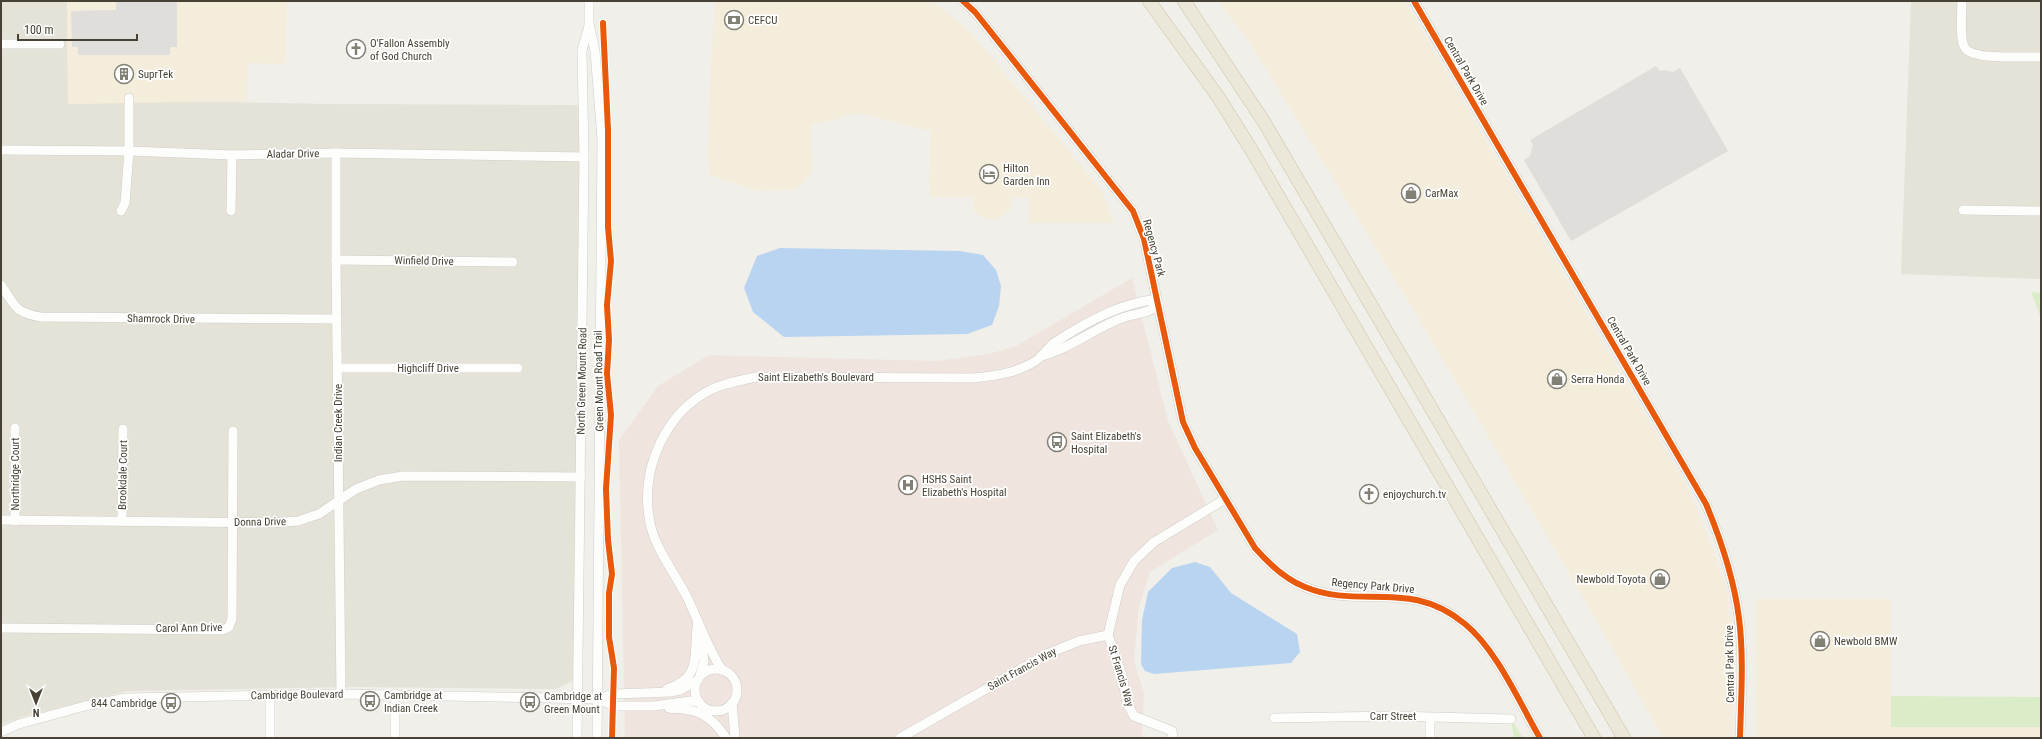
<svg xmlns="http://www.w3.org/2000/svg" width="2042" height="739" viewBox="0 0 2042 739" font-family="'Roboto Condensed',sans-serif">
  <rect width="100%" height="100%" fill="#f0efea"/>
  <!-- residential -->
  <g fill="#e5e2d7">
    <polygon points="1,1 67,1 68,104 180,101 329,104 579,105 580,136 576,569 574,676 572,681 556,689 546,689 355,687 127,691 22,717 1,725"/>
    <polygon points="1911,1 2041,1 2041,279 1901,274"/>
  </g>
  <!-- commercial -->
  <g fill="#f4eddc">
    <polygon points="67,1 287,1 285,64 248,63 247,101 68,104"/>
    <polygon points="715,1 932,1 971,32 1102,191 1114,223 1029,223 1029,198 1012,197 1011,209 998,220 984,218 974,212 973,197 930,197 929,184 930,131 864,114 850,114 834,120 811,124 812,169 806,181 794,190 757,191 710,175 708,156 710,82"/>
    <polygon points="1218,1 1405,1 1689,490 1718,562 1727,591 1733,633 1733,738 1663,738 1573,580 1410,304 1248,40"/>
    <polygon points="1756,599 1891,599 1891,727 2041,727 2041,738 1756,738"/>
  </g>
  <!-- medical -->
  <polygon fill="#f0e4de" points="1132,278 1168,421 1218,530 1150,572 1139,606 1134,661 1144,693 1142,738 625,738 619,440 658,386 709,355 937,361 989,354 1016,346"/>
  <!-- green -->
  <g fill="#daecc8">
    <polygon points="2031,292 2041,293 2041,318"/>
    <polygon points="1891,696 2041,697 2041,727 1891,727"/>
    <polygon points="1511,719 1523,738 1514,738"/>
  </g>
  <!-- parking -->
  <g fill="#e0deda">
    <polygon points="116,1 177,1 177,47 170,47 170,55 78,55 78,47 72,47 71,11 116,10"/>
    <polygon points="1656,66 1660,71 1665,70 1673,72 1680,68 1728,151 1571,241 1524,160 1530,156 1533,145 1530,140"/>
  </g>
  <!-- water -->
  <g fill="#b8d4f0">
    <polygon points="780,248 960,251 983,255 996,270 1001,286 999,306 992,325 967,334 784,337 753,312 744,288 757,256"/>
    <polygon points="1195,562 1210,567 1231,593 1297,634 1300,652 1291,663 1154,674 1145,671 1141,664 1142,620 1148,592 1172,568"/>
  </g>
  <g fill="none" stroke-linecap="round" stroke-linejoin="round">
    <!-- minor casing -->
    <g stroke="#cfcdc7" stroke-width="10">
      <g id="minor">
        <polyline points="589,1 589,24 595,51 602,139 597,738"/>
        <path d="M963 1 975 12 1133 211 1144 239 1183 422 1195 448 1255 548C1269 564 1285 579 1305 587 1360 610 1410 578 1465 624 1497 650 1519 702 1540 738"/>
        <path d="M1414 1 1706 504C1721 540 1734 579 1739 618 1744 658 1741 698 1740 738"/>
        <path d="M1962 1C1962 11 1959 40 1965 48 1974 61 2025 56 2041 57"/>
        <polyline points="1,44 60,44"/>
        <polyline points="1,150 129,151 232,155 336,153 584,157"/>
        <polyline points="336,153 336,260 341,694"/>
        <polyline points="1963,210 2041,211"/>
        <polyline points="121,211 125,203 129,151 129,98"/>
        <polyline points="231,211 232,155"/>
        <polyline points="336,260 513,262"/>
        <path d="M1 285C15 306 15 313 41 317L337 319"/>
        <path d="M1041 356C1072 348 1095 327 1125 317 1136 313 1151 314 1158 303"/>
        <polyline points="338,368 518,368"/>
        <polyline points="15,428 15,521"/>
        <polyline points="1,520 271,523 298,521 319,514 356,489 379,480 403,476 581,477"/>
        <polyline points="122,521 123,429"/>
        <polyline points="1,628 223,630 229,627 232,619 233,431"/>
        <polyline points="1108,635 1122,675 1127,703 1134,716 1172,731 1173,738"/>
        <circle cx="716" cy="690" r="21"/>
        <path d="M722 670C708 648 699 623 688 599 675 572 653 548 649 517 641 467 666 412 712 389 726 383 741 380 756 377L973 378C996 376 1024 372 1042 356 1046 352 1049 346 1054 343 1083 324 1111 308 1145 301L1152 300 1158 303"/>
        <polyline points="700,676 704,661 701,638"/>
        <path d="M667 689C705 677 692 650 698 622"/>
        <polyline points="270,695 270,738"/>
        <polyline points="598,699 613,706 654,706 690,701 699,702"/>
        <polyline points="732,703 735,738"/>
        <path d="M669 708C675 709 682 708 688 710 705 712 717 724 726 738"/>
        <polyline points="1274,718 1394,716 1511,719"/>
        <polyline points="1430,718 1430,738"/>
        <polyline points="1,732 19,724 85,706 126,698 341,694 598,699 613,694 672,692 680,690 698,680"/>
        <polyline points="395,738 395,694"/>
        <polyline points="577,738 584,157 582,50 589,26"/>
        <polyline points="900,738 1047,654 1079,641 1108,635 1120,585 1134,561 1154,542 1225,499"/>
      </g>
    </g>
    <!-- highway casing -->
    <g stroke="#cac0a4" stroke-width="14">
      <g id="highway">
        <polyline points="1149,1 1219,98 1252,151 1594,738"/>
        <polyline points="1184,1 1264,122 1624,738"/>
      </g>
    </g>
    <!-- minor -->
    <use href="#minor" stroke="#fdfdfc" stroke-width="9"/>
    <!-- highway -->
    <use href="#highway" stroke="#ece8d9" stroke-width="13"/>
    <!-- cycleway casing -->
    <g stroke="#fff" stroke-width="8">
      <g id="cycleway">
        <path d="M963 1 975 12 1133 211 1144 239 1183 422 1195 448 1255 548C1269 564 1285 579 1305 587 1360 610 1410 578 1465 624 1497 650 1519 702 1540 738"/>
        <path d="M1414 1 1706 504C1721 540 1734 579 1739 618 1744 658 1741 698 1740 738"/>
        <polyline points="603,23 608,130 608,227 611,261 607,305 609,340 607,374 611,415 606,489 608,540 612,574 609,593 609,637 614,668 612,738"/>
      </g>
    </g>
    <!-- cycleway -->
    <use href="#cycleway" stroke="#e8590c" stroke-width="6"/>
  </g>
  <!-- icons -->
  <defs>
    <g id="bank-ring" transform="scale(1)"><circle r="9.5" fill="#fff" stroke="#827f74" stroke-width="1.5"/><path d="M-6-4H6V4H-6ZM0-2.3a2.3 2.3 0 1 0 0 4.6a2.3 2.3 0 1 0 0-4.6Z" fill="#827f74"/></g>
    <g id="church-ring" transform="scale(1)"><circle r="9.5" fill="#fff" stroke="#827f74" stroke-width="1.5"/><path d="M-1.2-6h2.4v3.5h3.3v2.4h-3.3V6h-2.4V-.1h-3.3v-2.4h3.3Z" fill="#827f74"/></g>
    <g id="building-ring" transform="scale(1)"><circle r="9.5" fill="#fff" stroke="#827f74" stroke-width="1.5"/><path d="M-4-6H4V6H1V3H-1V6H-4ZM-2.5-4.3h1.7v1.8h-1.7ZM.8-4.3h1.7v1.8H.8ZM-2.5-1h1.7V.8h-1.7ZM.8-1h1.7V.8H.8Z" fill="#827f74"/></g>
    <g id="hotel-ring" transform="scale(1)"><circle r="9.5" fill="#fff" stroke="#827f74" stroke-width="1.5"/><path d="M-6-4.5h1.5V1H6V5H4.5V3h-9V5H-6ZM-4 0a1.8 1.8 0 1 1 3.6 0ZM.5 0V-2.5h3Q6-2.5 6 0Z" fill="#827f74"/></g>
    <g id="shop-ring" transform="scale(1)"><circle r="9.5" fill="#fff" stroke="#827f74" stroke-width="1.5"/><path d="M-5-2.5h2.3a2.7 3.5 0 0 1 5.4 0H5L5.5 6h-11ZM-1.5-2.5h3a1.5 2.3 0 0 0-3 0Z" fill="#827f74"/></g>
    <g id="bus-ring" transform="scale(1)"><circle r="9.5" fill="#fff" stroke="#827f74" stroke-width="1.5"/><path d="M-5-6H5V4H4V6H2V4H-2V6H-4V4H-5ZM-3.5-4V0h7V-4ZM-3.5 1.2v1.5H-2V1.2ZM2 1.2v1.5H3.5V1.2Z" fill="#827f74"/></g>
    <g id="hospital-ring" transform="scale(1)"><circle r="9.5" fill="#fff" stroke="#827f74" stroke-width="1.5"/><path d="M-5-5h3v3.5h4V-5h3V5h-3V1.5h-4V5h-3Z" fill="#827f74"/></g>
  </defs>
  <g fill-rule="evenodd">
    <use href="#bank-ring" x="734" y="20"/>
    <use href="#church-ring" x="356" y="49"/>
    <use href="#building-ring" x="124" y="74"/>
    <use href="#hotel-ring" x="989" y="174"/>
    <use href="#shop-ring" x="1411" y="193"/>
    <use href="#shop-ring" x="1557" y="379"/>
    <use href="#bus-ring" x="1057" y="442"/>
    <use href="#hospital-ring" x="908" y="485"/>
    <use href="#church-ring" x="1369" y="494"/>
    <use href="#shop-ring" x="1660" y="579"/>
    <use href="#shop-ring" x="1820" y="641"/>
    <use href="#bus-ring" x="370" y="701"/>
    <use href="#bus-ring" x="530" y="702"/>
    <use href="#bus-ring" x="171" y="703"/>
  </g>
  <g text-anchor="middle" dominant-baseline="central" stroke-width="3.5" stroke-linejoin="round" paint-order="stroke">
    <!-- poi labels -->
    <g font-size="11" fill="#474235" stroke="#fff" text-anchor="start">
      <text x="748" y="20">CEFCU</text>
      <text x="370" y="43">O'Fallon Assembly<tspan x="370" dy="13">of God Church</tspan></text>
      <text x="138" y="74">SuprTek</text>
      <text x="1003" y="168">Hilton<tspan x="1003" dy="13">Garden Inn</tspan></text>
      <text x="1425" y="193">CarMax</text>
      <text x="1571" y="379">Serra Honda</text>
      <text x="1071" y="436">Saint Elizabeth's<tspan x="1071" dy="13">Hospital</tspan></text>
      <text x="922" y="479">HSHS Saint<tspan x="922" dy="13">Elizabeth's Hospital</tspan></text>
      <text x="1383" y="494">enjoychurch.tv</text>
      <text x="1646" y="579" text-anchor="end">Newbold Toyota</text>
      <text x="1834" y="641">Newbold BMW</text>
      <text x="384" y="695">Cambridge at<tspan x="384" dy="13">Indian Creek</tspan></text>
      <text x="544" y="696">Cambridge at<tspan x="544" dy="13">Green Mount</tspan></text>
      <text x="157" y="703" text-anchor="end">844 Cambridge</text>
    </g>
    <!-- street labels -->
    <g font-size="11" fill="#474235" stroke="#fff">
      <text transform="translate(1466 71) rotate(60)">Central Park Drive</text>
      <text transform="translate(293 154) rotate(-1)">Aladar Drive</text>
      <text transform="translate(1154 248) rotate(75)">Regency Park</text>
      <text transform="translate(424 261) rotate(1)">Winfield Drive</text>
      <text transform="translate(161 319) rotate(1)">Shamrock Drive</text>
      <text transform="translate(1629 351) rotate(60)">Central Park Drive</text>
      <text x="428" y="368">Highcliff Drive</text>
      <text x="816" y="377">Saint Elizabeth's Boulevard</text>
      <text transform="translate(582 381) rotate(-89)">North Green Mount Road</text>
      <text transform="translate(599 381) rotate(-91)">Green Mount Road Trail</text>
      <text transform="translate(338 423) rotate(-90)">Indian Creek Drive</text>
      <text transform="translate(15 474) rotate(-90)">Northridge Court</text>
      <text transform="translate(123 475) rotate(-89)">Brookdale Court</text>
      <text transform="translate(260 522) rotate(-1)">Donna Drive</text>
      <text transform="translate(1373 586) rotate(5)">Regency Park Drive</text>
      <text transform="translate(189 628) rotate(-1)">Carol Ann Drive</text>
      <text transform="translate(1730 664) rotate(-91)">Central Park Drive</text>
      <text transform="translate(1022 669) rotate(-29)">Saint Francis Way</text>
      <text transform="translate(1121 676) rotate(73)">St Francis Way</text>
      <text transform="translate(297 695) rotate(-1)">Cambridge Boulevard</text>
      <text x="1393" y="716">Carr Street</text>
    </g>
  </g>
  <!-- border -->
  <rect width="2042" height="739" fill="none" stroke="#474235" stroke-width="4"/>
  <!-- north arrow -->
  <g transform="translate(36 703) rotate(180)" stroke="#ffffff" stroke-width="3" paint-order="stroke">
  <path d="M0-3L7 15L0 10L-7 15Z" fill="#474235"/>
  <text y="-6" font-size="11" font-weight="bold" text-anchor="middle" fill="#474235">N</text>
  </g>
  <!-- scale -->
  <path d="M18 34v6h119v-6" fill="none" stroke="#474235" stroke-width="2"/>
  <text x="24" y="34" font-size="12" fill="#474235" stroke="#ffffff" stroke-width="3" paint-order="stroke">100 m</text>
</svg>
